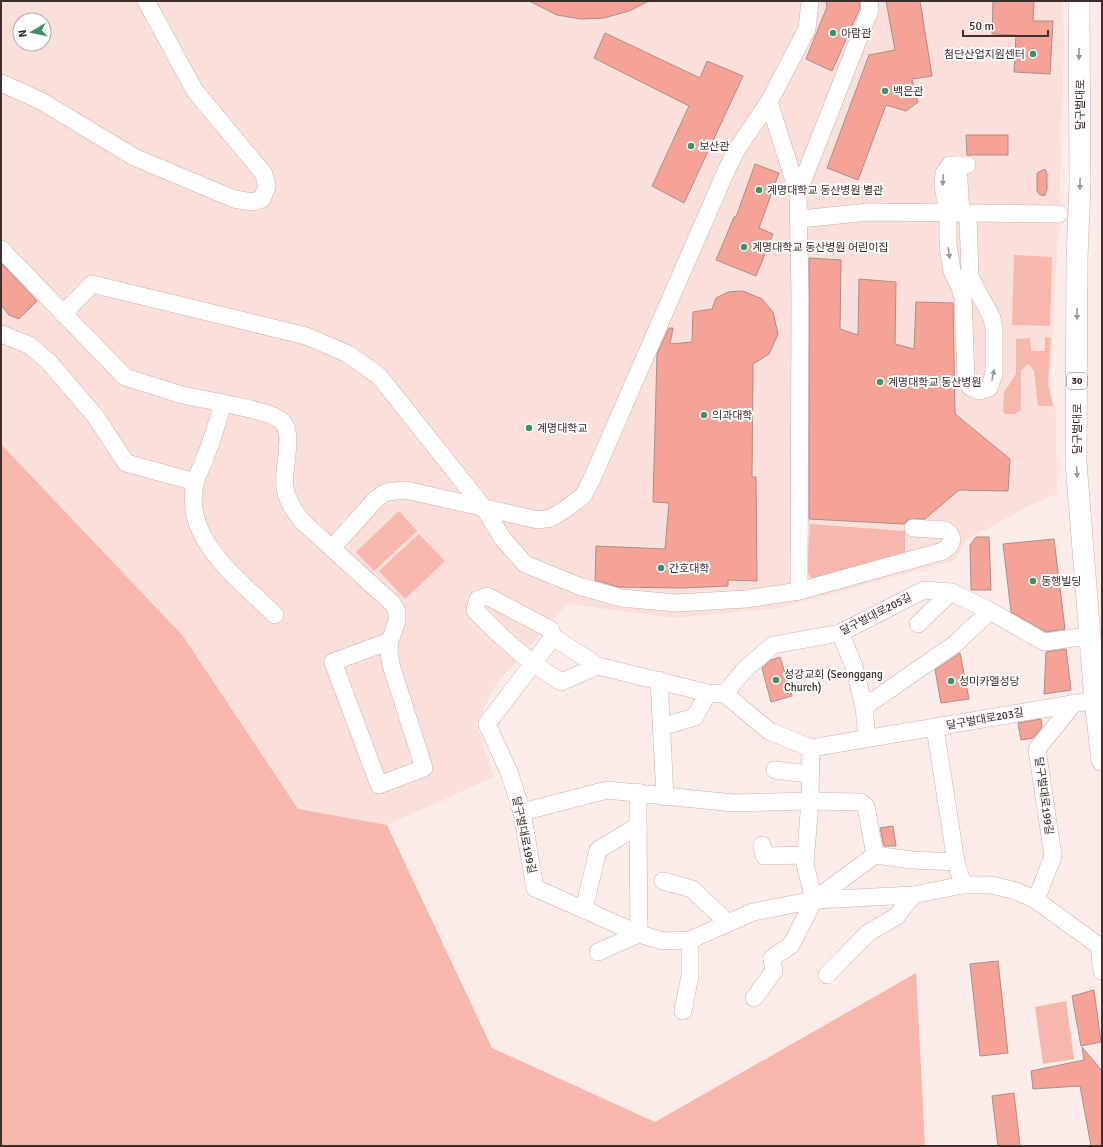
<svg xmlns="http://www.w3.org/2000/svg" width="1103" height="1147" viewBox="0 0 1103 1147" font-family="Signika,'Noto Sans KR',sans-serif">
  <rect width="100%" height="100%" fill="#fbecea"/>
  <!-- built -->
  <path fill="#fbdfdb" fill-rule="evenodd" d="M1 1H1063L1064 45 1059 217 1050 385 1056 412 1057 494 1029 506 966 540 955 560 780 608 675 618 567 604 498 682 476 724 494 777 387 825 298 810 183 636 1 444ZM20 20H44V44H20Z"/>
  <!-- green -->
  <g fill="#f7b7ad">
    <polygon points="1014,255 1052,257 1050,326 1012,325"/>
    <polygon points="1045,337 1051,338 1048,384 1053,406 1038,406 1034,371 1029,364 1021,370 1021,410 1015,414 1005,414 1003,411 1004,392 1016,374 1016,339 1030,338 1031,351 1045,351"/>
    <polygon points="1,444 183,636 298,809 387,825 492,1048 655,1122 916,973 925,1146 1,1146"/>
    <polygon points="399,511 417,531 374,571 356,552"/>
    <polygon points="810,524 905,531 905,554 814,579 810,577 807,571"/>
    <polygon points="419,534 445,561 405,599 379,571"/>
    <polygon points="1066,1001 1074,1059 1043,1064 1035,1007"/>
  </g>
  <!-- building -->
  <g fill="#f5a397" stroke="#ae8c87">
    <polygon points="529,1 649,1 629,11 604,18 581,19 557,15"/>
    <polygon points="826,1 859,1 860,8 832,71 806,59 827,7"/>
    <polygon points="886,1 920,1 932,76 912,79 918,102 906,111 886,105 858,180 827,168 869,55 895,50"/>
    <polygon points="993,1 1034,1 1033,21 1053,21 1050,74 1014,72 1016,35 992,34"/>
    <polygon points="605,33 700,78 707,61 743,76 684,203 652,186 689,106 594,58"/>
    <polygon points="966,135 1008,135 1008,155 967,155"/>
    <polygon points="755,164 779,173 759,228 773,234 756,276 716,260 734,217 736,217"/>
    <polygon points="1045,169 1047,174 1047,190 1044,196 1039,194 1037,191 1037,173"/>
    <polygon points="809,258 841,260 840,329 858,335 859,279 896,282 895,344 914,349 916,302 953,303 955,414 1010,459 1008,491 959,490 925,519 909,519 904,524 809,519"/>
    <polygon points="1,263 37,301 19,319 9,315 1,305"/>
    <polygon points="743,291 762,299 773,312 778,334 769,354 753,364 752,477 756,477 757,581 728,580 728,586 682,588 619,587 595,580 596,546 665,549 669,503 653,502 657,354 669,328 673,328 670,344 692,342 693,312 712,309 716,298 728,292"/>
    <polygon points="976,537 989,537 991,590 971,590 970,545"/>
    <polygon points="1054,539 1065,629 1046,632 1011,612 1003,544"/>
    <polygon points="1066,649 1071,690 1044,694 1046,652"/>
    <polygon points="960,653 969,699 941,703 935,670"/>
    <polygon points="780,657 792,696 771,702 762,668 771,660"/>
    <polygon points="1041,719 1042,727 1033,738 1021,740 1018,723"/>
    <polygon points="893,826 896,846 884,846 880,828"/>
    <polygon points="998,961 1008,1053 980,1056 970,964"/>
    <polygon points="1094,990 1101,1042 1081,1046 1072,996"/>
    <polygon points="1082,1047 1102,1071 1102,1146 1091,1146 1080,1086 1033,1089 1031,1071 1084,1060"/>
    <polygon points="1014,1093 1020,1146 998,1146 992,1096"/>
  </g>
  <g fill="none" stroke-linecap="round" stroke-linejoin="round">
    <!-- minor casing -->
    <g stroke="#d0ada8" stroke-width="18">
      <g id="minor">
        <polyline points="1,83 41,101 134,157 234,199 252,202 262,199 267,187 264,174 195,91 146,1"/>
        <polyline points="769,102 798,193 800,295 799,591"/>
        <polyline points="958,165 961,214"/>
        <polyline points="967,165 950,165 944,173 943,186 948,214 948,245 952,271 960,287 963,297 966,379 970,387 980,391 989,388 994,374 994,328 992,318 970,277 968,214"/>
        <polyline points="798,193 870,10 869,1"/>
        <polyline points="800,219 869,212 1059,214"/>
        <path d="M1 249 125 377 182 395 223 403C218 420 213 438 206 455 203 465 197 474 195 484 182 539 241 581 275 615"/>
        <polyline points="63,314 92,284 306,336 348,354 379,376 484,508 503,539 525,564 579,586 621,598 676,603 746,599 799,591 943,551 950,545 952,539 949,533 945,530 913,528"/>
        <polyline points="1,334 29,345 49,362 96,417 126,463 195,482"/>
        <path d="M223 403C238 407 270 411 282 421 295 433 282 470 285 487 287 501 294 511 303 522L392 603 397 611V621L390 641 389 652 391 665 424 768 379 785 333 662 390 641"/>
        <polyline points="332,548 377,498 387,492 406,490 538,520 551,518 567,508 583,496 591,481 727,169 737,149 769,102 807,29 810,1"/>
        <polyline points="918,624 951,592"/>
        <polyline points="840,633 854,666 864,707 867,738"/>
        <polyline points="553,637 487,724 509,772 522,812 535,888 639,934 663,941 690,940 753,912 814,900 913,895 963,885 991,885 1016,891 1036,900 1099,946 1102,946"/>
        <path d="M598 666 561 682C526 660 504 640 475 610L478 599 487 596 551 630 553 637 598 666 708 693 725 694 769 731 811 748 1102 699"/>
        <polyline points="659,680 665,797"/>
        <polyline points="725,694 744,670 773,645 840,633 924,590 951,592 990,611 1044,642 1089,636"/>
        <polyline points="864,707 955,644 990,611"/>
        <polyline points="661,727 695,717 708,693"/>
        <polyline points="935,728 956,862"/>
        <polyline points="811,748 810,801 805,864 814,900"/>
        <polyline points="775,770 809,774"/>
        <polyline points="522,812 607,790 733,803 810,801 860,802 866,806 875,855"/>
        <polyline points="762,845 764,856 805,855"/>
        <polyline points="663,881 692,889 728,923"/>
        <polyline points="1036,900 1053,856 1037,749 1074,703"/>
        <polyline points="584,909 598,850 638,826 638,792"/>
        <polyline points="1099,946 1102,971"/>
        <polyline points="598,952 639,934 638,826"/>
        <polyline points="827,975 868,933 897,916 913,895"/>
        <polyline points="754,998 774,971 772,958 791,945 814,900 875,855 912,860 956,862 963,885"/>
        <polyline points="683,1011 690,976 690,940"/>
      </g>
    </g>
    <!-- major casing -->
    <g stroke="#d0ada8" stroke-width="22">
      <polyline id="major" points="1079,1 1080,185 1077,258 1076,462 1095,700 1102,760"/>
    </g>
    <!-- minor -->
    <use href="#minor" stroke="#fff" stroke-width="17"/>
    <!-- major -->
    <use href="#major" stroke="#fff" stroke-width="21"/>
  </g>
  <!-- one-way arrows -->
  <defs><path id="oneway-solid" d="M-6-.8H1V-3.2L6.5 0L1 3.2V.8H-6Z"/></defs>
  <g fill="#9e9796">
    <use href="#oneway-solid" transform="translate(1079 54) rotate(90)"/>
    <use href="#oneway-solid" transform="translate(943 180) rotate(94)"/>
    <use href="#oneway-solid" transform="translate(1080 184) rotate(91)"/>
    <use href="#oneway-solid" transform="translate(949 253) rotate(82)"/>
    <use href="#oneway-solid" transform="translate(1077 314) rotate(90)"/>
    <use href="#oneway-solid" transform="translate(993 375) rotate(-79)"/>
    <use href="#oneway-solid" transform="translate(1077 472) rotate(86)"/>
  </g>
  <!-- markers -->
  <g fill="#3c9367" stroke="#fdfdfd" stroke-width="1.5">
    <circle cx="833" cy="33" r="4"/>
    <circle cx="1033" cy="54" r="4"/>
    <circle cx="885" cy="91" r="4"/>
    <circle cx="691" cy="146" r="4"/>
    <circle cx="759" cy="190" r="4"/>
    <circle cx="744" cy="247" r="4"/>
    <circle cx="880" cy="382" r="4"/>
    <circle cx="704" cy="415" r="4"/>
    <circle cx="529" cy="428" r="4"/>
    <circle cx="661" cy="568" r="4"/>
    <circle cx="1033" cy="581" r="4"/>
    <circle cx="776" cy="680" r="4"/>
    <circle cx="951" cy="681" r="4"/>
  </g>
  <g text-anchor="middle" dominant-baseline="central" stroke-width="4" stroke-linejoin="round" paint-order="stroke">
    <!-- shield labels -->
    <rect fill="#fdfdfd" stroke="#776d6b" stroke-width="1" x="1067" y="373" width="20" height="16" rx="3"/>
    <g font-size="10" font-weight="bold" fill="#3d2f2d">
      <text x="1077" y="381">30</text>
    </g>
    <!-- poi labels -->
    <g font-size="11" fill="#3d2f2d" stroke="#fdfdfd" text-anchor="start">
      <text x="841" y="33">아람관</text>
      <text x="1025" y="54" text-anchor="end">첨단산업지원센터</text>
      <text x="893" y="91">백은관</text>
      <text x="699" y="146">보산관</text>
      <text x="767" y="190">계명대학교 동산병원 별관</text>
      <text x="752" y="247">계명대학교 동산병원 어린이집</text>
      <text x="888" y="382">계명대학교 동산병원</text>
      <text x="712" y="415">의과대학</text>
      <text x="537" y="428">계명대학교</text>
      <text x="669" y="568">간호대학</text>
      <text x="1041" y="581">동행빌딩</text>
      <text x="784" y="674">성강교회 (Seonggang<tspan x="784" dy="13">Church)</tspan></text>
      <text x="959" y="681">성미카엘성당</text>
    </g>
    <!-- street labels -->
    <g font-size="11" fill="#3d2f2d" stroke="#fdfdfd">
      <text transform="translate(1080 105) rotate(-90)">달구벌대로</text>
      <text transform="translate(1077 429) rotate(-90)">달구벌대로</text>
      <text transform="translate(876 614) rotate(-27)">달구벌대로205길</text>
      <text transform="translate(985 719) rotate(-10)">달구벌대로203길</text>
      <text transform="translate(1044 796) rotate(82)">달구벌대로199길</text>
      <text transform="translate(524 835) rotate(78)">달구벌대로199길</text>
    </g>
  </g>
  <!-- border -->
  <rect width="1103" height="1147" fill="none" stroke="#3d2f2d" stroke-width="4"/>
  <!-- north arrow -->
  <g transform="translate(32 32) rotate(261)"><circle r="19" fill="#fdfdfd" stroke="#b0abaa"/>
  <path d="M0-3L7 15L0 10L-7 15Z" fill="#3c9367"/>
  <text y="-6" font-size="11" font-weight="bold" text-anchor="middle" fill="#3d2f2d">N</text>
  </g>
  <!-- scale -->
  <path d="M963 30v6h85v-6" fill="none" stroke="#3d2f2d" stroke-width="2"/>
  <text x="969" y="30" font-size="12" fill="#3d2f2d" stroke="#fdfdfd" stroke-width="3" paint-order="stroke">50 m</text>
</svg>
